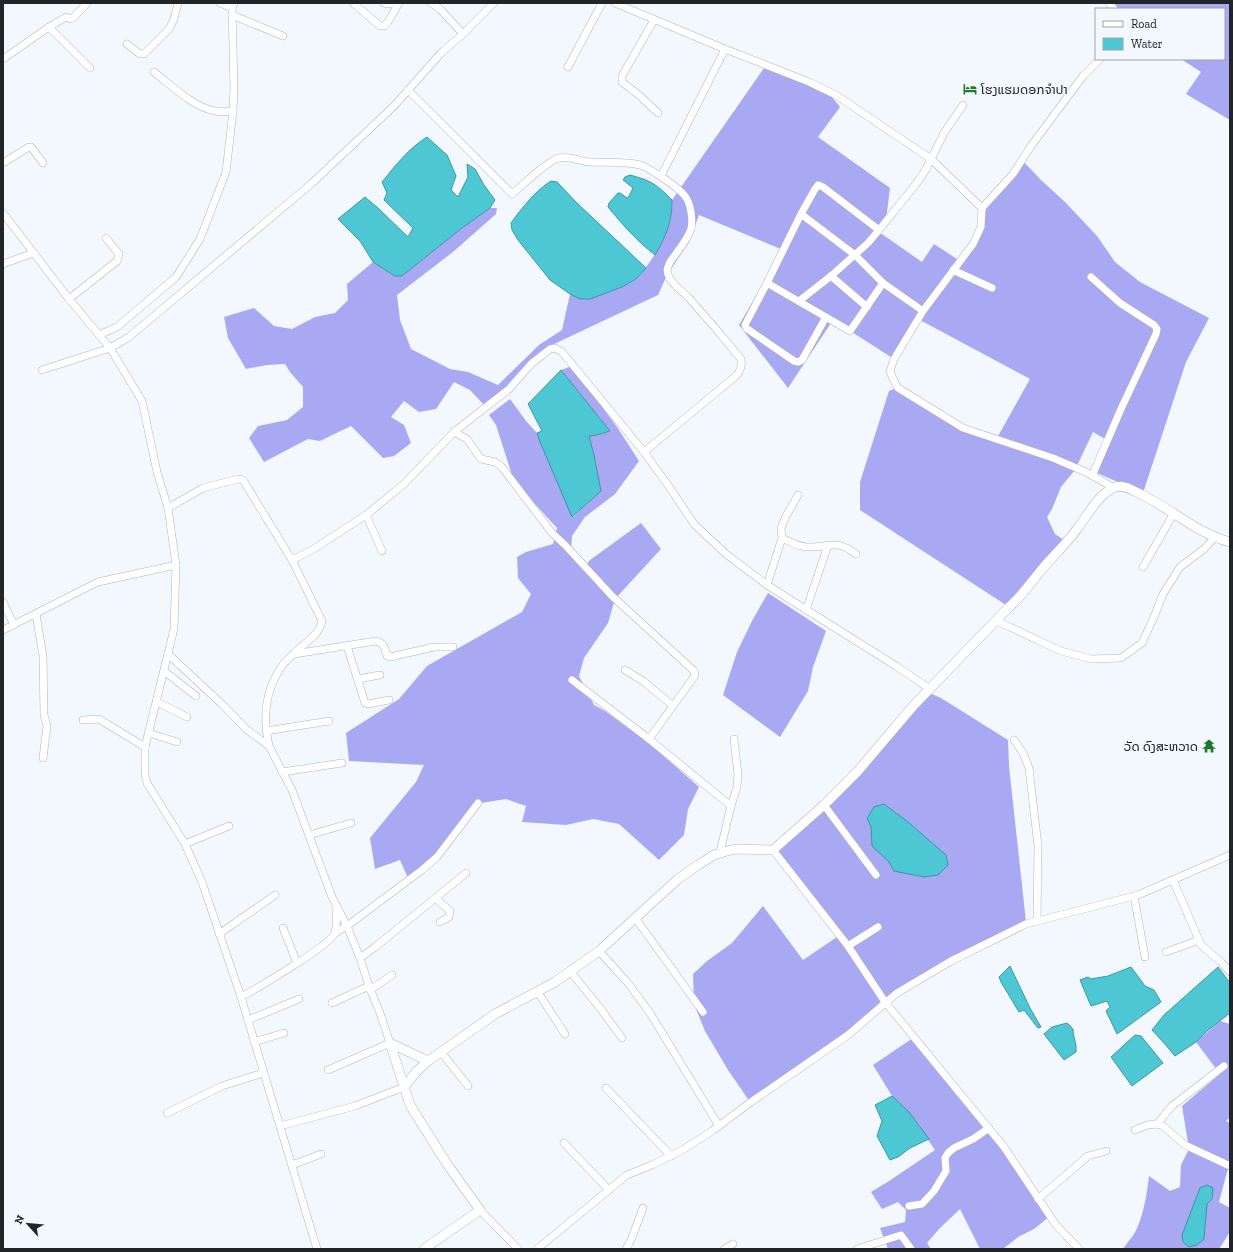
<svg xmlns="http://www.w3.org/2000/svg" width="1233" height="1252" viewBox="0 0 1233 1252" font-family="'Zilla Slab','Noto Sans Lao',serif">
  <rect width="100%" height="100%" fill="#f2f8fe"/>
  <!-- forest -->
  <g fill="#a8a8f3">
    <polygon points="1110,3 1230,3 1230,120 1186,94 1201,72 1181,59 1224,59 1224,9 1114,9"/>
    <path d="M764 68 827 91 840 107 818 137 890 188 886 220 879 232 922 262 934 244 960 261 973 244 983 207 1022 160 1041 180 1065 202 1097 236 1115 262 1140 282 1209 318 1186 362 1143 493 1097 473 1109 441 1093 432 1075 470 1061 487 1052 509 1047 517 1055 534 1067 542 1009 607 860 510V482L889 391 899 387 964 427 997 438 1030 379 918 319 894 359 833 320 788 388 739 325 783 250 699 215 689 242 667 275 658 295 552 345 503 393 484 405 470 390 454 382 436 409 419 412 404 401 391 417 404 425 411 443 394 456 383 458 351 426 320 441 308 439 264 462 249 438 258 426 287 420 303 407V387L290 372 285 364 267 365 246 369 228 338 224 317 254 308 274 326 292 329 315 317 335 313 348 300 347 284 373 262 395 276H402L462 228 490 208H497L496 214 453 252 397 295 400 320 411 349 450 369 468 372 498 385 539 345 562 330 570 294C586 302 591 298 607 292 617 289 627 285 636 279 641 275 645 268 649 263 663 243 672 225 672 200Z"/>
    <polygon points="572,366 617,427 639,461 615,494 585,517 572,536 571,550 587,564 590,560 641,523 661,549 615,599 608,623 584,658 579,676 594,705 605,711 651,745 699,787 688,809 684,835 659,860 619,824 593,819 566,825 522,822 526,806 506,799 481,803 442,851 409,880 400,860 375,869 370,838 416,782 424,765 349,761 346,733 399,699 427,666 522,612 531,594 518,578 517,557 526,552 553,544 557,528 534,503 512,475 496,425 489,415 510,399 526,421 537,433 573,517 600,491 594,455 589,436 597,435 610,431 561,370"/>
    <polygon points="768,593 826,631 813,667 808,691 780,737 723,695 737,652 753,619"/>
    <polygon points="927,692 941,698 1008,740 1009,766 1026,922 884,999 846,1032 750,1102 728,1070 705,1031 694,1004 693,974 707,961 732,943 763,906 803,960 837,937 772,849 857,770"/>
    <path d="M1220 1021 1230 1024V1117L1226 1121 1230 1123V1166L1227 1172 1219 1202 1230 1208V1232L1219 1249H1123C1126 1244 1131 1239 1134 1234 1143 1219 1147 1194 1149 1176L1170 1191 1180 1187 1181 1165 1189 1149 1182 1106 1220 1074 1196 1042Z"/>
    <polygon points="913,1038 1002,1150 1050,1216 1034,1229 1018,1237 1003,1249 980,1249 960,1209 939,1229 927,1243 931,1249 888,1249 880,1228 905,1222 906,1210 898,1202 882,1209 871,1192 889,1181 935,1150 909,1112 892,1096 873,1065"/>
  </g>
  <!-- water -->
  <g fill="#4dc7d3" stroke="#4096a0">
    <path d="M427 137 447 155 456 176 451 190 458 197 468 177 467 164 475 169 484 185 495 200 490 208 462 228 402 276H395L373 262 360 241 338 219 365 197 378 208 408 237 413 228 384 200 387 193 382 182C396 165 409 148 427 137Z"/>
    <path d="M630 175C652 181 656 184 672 200 672 223 666 236 655 255 637 241 622 224 608 207L609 203 618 193H620L627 198H628L633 188 623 180 625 177Z"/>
    <path d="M551 181 557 182 577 203 646 268 636 279 622 287 590 299H580L570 294 550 280 518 240 512 230 511 223C522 208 535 191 551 181Z"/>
    <polygon points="561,370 610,431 597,435 589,436 594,455 601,491 572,517 540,442 537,433 542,431 528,404"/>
    <polygon points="884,804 908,822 946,855 948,865 938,875 924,877 894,871 889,862 872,846 871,827 867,818 874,807"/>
    <polygon points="1010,966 1030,1008 1041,1027 1038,1028 1024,1010 1019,1012 1001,982 999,977"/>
    <polygon points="1131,967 1145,986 1154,990 1161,1002 1117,1034 1106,1011 1110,1007 1107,1001 1091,1006 1080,980 1088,977 1091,979 1108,976"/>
    <polygon points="1218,967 1230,983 1230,1013 1207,1031 1196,1042 1175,1056 1164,1043 1152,1030 1164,1015"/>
    <path d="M1067 1023 1073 1029C1073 1038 1077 1042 1076 1052L1064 1060 1044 1034 1052 1027Z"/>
    <polygon points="1135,1035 1141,1036 1163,1063 1132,1086 1111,1057"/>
    <polygon points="892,1096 909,1112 929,1139 910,1148 898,1157 890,1160 877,1136 882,1121 875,1105"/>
    <polygon points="1207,1185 1213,1188 1212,1199 1207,1204 1204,1239 1197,1245 1189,1247 1183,1242 1182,1235 1200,1188"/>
  </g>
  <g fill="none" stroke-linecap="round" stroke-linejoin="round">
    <!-- minor casing -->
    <g stroke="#afb6bd" stroke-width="8">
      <g id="minor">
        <polyline points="220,3 232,8"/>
        <polyline points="353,3 380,26 384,26 388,22 399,3"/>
        <polyline points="384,3 387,4 395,3"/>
        <polyline points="431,3 440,9 463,34"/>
        <polyline points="615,3 725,49 809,82 836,95 931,159 982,208"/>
        <polyline points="1109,3 1114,9"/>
        <polyline points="232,15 283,36"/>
        <polyline points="654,20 622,76 622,82 639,95 658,113"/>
        <polyline points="49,27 66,17 71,19 73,18 87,3"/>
        <polyline points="127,44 140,54 144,54 169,29 174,19 178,3"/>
        <polyline points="3,59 49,27 90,68"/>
        <polyline points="1100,59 1083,76 1031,146 1013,174 982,208 981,227 973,244 923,311 894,359 890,371 893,379 898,388 963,428 1053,458 1088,473 1114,488"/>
        <polyline points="568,67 602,3"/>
        <path d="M154 72C171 85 193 107 215 111 221 112 227 112 233 111"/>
        <path d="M408 90 512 194C523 185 546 162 558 158 569 155 580 162 591 162 607 163 624 161 640 165 650 168 679 188 685 196 691 204 693 220 691 229 688 239 676 253 670 262 667 268 666 271 669 277 673 285 682 291 688 297 706 317 724 338 741 359 742 366 741 370 736 376L644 452"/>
        <polyline points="3,163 29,147 31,147 43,163"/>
        <polyline points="661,176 725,49"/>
        <polyline points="3,213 69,299 110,348 142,401 157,472 168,508 176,565 174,629 145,747 145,775 147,783 185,844 202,882 241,997 317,1249"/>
        <polyline points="801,214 855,255 883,283 923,311"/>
        <polyline points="3,264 33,253"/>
        <polyline points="953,270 992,288"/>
        <polyline points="831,276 867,307"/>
        <polyline points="1091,277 1120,303 1154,325 1157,329 1156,334 1121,409 1092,476"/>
        <polyline points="767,283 850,331 883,283"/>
        <polyline points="69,299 117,261 119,254 106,238"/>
        <polyline points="799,301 831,276 868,243 879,230 916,184 925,171 944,133 963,105"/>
        <polyline points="826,317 802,360 798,362 794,361 746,328 745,325 767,283 801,214 815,189 818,185 823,187 879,230"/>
        <polyline points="99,335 117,327 176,277 200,239 226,172 233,111 234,88 232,8 234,3"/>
        <polyline points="42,370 110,348 129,337 311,184 394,106 441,53 463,34 494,3"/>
        <polyline points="454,432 467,439 481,459 495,462 501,466 552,533 565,545 612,596 693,670 695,673 694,677 649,739"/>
        <path d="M168 508 203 488 238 479 243 480 292 560 322 621C320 633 310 639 301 647 295 653 287 659 282 666 265 690 263 719 269 746"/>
        <polyline points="366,515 382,551"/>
        <path d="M782 538C790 542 799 547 809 547 831 547 837 539 856 554"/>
        <polyline points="292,560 312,550 366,515 404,484 454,432 509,389 531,364 550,349 555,348 562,352 644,452 670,488 694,524 726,554 767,585 896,666 930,689"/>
        <polyline points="1143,567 1174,513"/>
        <polyline points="767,585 782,538 781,528 786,516 798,495"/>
        <polyline points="3,602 14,625"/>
        <polyline points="806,610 828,545"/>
        <polyline points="36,614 43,656 44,715 47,726 43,758"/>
        <polyline points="997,621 1061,651 1091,659 1121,658 1142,643 1154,617 1163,594 1180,567 1204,549 1215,537"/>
        <polyline points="3,630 98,582 176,565"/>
        <polyline points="347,646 365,703 368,704 389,700"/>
        <polyline points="168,654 225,707 246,729 269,746 292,790 332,897 347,926 360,958 369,986 380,1013 390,1043 328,1070"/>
        <path d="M294 654 376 641C384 643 385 648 387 656L390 657 434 647H453"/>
        <polyline points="625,670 643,681 672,705"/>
        <polyline points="164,671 196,696"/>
        <polyline points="358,679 380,675"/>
        <polyline points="572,680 649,739 731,806"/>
        <polyline points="157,702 187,717"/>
        <polyline points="83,720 99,719 145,747"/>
        <polyline points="266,731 329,721"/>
        <polyline points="149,733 177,742"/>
        <polyline points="1014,740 1023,753 1029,768 1038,846 1037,921"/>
        <polyline points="282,772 342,763"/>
        <polyline points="824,805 876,875"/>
        <polyline points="309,835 351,823"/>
        <polyline points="185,844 229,826"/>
        <polyline points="773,850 848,946 885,1002 1004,1147 1056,1225 1079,1249"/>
        <polyline points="720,852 731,806 737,787 738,774 734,739"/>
        <polyline points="1173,880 1201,945 1221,962 1230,972"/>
        <polyline points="1134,896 1145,957"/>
        <polyline points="435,898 450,911 449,917 440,922"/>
        <polyline points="636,919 703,1012"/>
        <polyline points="283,928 297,963"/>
        <polyline points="335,933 347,926 422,870 437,857 478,803"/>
        <polyline points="219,934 275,895"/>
        <polyline points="848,946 878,927"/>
        <polyline points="599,951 628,983 650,1013 719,1126"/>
        <polyline points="1166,952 1199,940"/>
        <polyline points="360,958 374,948 466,873"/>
        <polyline points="570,971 600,1008 622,1038"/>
        <polyline points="370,990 392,975"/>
        <polyline points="537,991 565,1034"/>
        <path d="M241 997C256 989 332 944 335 933 337 925 336 915 337 908"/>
        <polyline points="332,1003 369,986"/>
        <polyline points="248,1020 299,999"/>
        <polyline points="254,1042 284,1033"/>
        <polyline points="441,1052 468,1086"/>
        <polyline points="606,1088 671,1156"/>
        <polyline points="167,1113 222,1086 263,1073"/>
        <polyline points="1157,1124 1172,1106 1224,1066"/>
        <polyline points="280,1126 355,1106 404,1087"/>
        <polyline points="1135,1130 1147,1125 1157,1124 1163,1126 1185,1145 1230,1166"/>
        <polyline points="564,1143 608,1189"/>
        <polyline points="292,1165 321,1154"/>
        <polyline points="1038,1199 1088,1156 1106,1151"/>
        <polyline points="909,1206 922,1204 934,1191 946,1171 945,1158 948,1153 954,1148 973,1139 989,1128"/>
        <polyline points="480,1210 518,1249"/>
        <polyline points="537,1249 627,1175 652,1165 684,1149 712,1131 751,1102 848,1035 897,993 951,961 1026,924 1138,895 1230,855"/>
        <polyline points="626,1249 631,1240 643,1208"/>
        <polyline points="724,1249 733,1244"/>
        <polyline points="857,1249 901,1235 911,1249"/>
      </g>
    </g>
    <!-- tertiary casing -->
    <g stroke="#afb6bd" stroke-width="10">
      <g id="tertiary">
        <polyline points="390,1043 410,1105 447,1164 480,1210 424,1249"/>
        <polyline points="390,1043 428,1061"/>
        <path d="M404 1087 416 1072 428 1061 495 1014 555 982 599 951 678 879 698 865 714 855 727 851 735 849 773 850 824 805 857 772 914 705 1009 607C1022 596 1032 581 1043 568 1054 555 1067 543 1077 529 1088 515 1097 496 1113 488 1121 484 1129 488 1136 492 1169 506 1195 533 1230 542"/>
      </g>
    </g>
    <!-- minor -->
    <use href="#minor" stroke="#fff" stroke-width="7"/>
    <!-- tertiary -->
    <use href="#tertiary" stroke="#fff" stroke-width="9"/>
  </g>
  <!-- icons -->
  <defs>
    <g id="hotel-bare" transform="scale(1.08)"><path d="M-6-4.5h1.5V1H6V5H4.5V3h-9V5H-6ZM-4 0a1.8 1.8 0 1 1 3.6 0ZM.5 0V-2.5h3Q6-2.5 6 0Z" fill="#1e7928" stroke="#f2f8fe" stroke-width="2.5" paint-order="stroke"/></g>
    <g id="temple-bare" transform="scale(1.08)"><path d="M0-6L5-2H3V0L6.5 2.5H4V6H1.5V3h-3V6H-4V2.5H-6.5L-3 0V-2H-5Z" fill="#1e7928" stroke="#f2f8fe" stroke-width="2.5" paint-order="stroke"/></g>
  </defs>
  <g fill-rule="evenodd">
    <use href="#hotel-bare" x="970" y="89"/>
    <use href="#temple-bare" x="1209" y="746"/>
  </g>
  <g text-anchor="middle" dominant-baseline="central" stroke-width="3.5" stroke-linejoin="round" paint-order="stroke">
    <!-- poi labels -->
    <g font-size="13" fill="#222528" stroke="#f2f8fe" text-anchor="start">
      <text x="981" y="89">ໂຮງແຮມດອກຈຳປາ</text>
      <text x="1198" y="746" text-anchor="end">ວັດ ດົງສະຫວາດ</text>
    </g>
  </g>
  <!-- border -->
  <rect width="1233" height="1252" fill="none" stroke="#222528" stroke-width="8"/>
  <!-- legend -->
  <rect x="1095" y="8" width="130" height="52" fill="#f2f8fe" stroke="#9fa4a8"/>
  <rect x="1103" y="21" width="20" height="6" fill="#ffffff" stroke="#9fa4a8"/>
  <text x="1131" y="28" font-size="12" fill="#222528">Road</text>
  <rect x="1103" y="38" width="20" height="12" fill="#4dc7d3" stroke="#9fa4a8"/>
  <text x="1131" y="48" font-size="12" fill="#222528">Water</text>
  <!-- north arrow -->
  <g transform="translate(28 1224) rotate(297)" stroke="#f2f8fe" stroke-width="3" paint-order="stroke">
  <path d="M0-3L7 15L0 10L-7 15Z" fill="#222528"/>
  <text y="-6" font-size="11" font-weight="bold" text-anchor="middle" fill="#222528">N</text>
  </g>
</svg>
